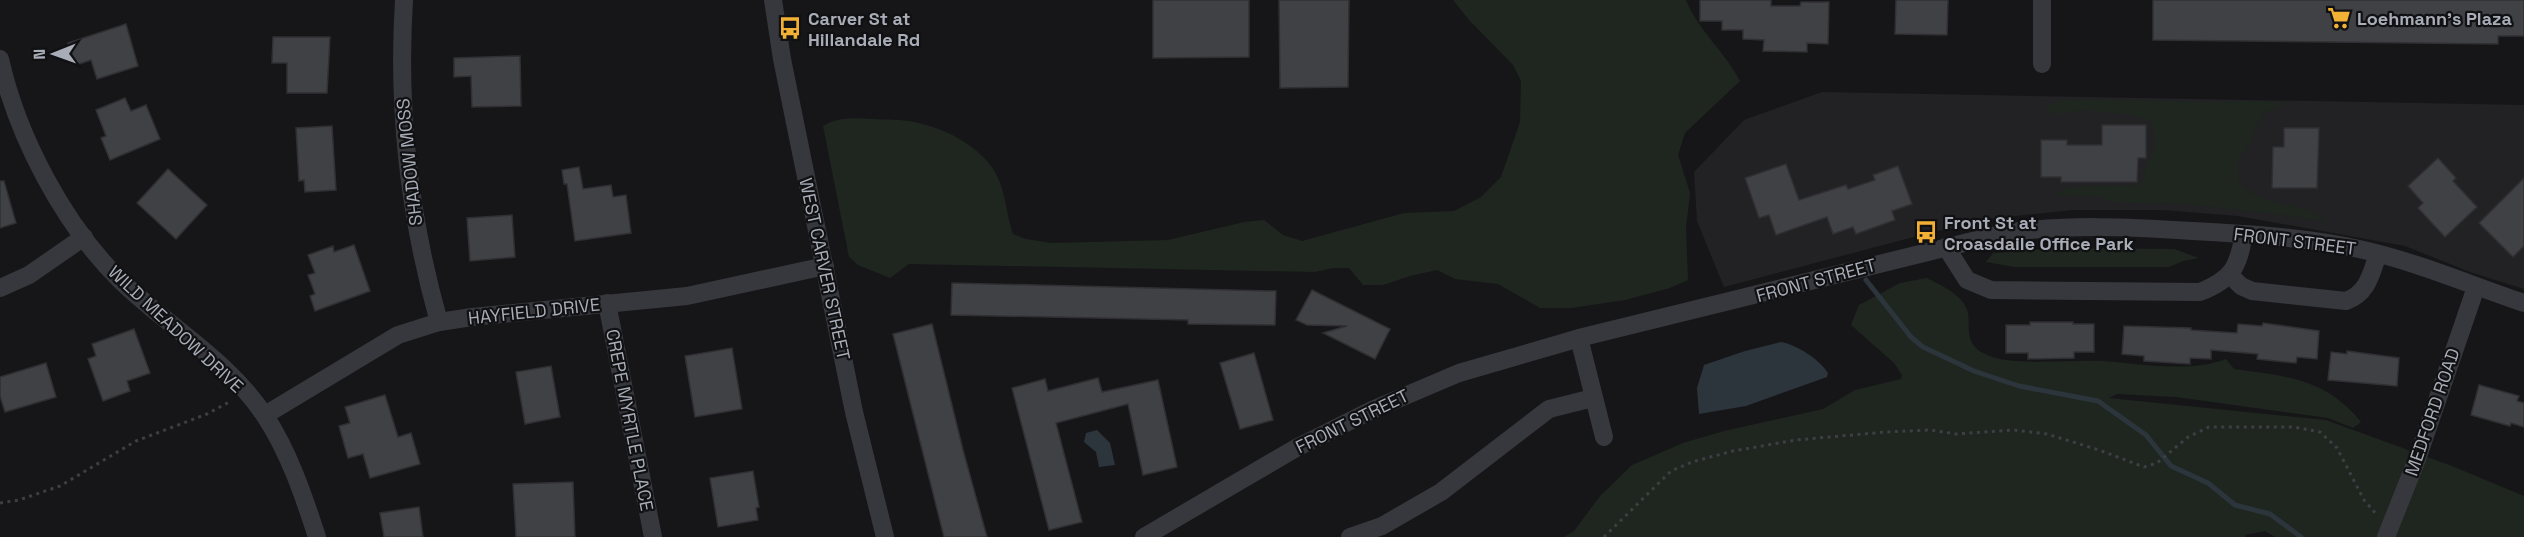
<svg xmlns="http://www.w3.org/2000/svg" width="2524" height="537" viewBox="0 0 2524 537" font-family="'Space Grotesk',sans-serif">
  <rect width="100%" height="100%" fill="#161618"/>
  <!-- built -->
  <polygon fill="#222225" points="1822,92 2524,105 2524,289 2470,272 2405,246 2238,216 2162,210 2074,210 1995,218 1925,234 1724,287 1697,221 1694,172 1744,120"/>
  <!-- green -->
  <g fill="#1e261f">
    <path d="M1453 0H1686C1698 30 1725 52 1740 81L1685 133 1678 155 1690 193 1686 228 1688 280 1670 288 1625 300 1572 308H1540L1498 284 1455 279 1437 270 1410 276 1383 285H1363L1349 268H1333L1315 272 909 264 890 278 858 265 849 257 823 126C838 117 855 118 873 119 886 120 901 119 914 122 944 128 979 145 995 172 1006 191 1006 214 1013 234L1026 239 1052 243 1168 240 1244 222 1264 220 1283 235 1302 241 1404 213 1454 211 1481 197 1501 177 1520 122 1521 81 1513 65 1469 20Z"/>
    <path d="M2068 99 2212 102 2263 101 2288 104 2273 108 2262 115 2250 142 2238 161 2239 183C2261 208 2302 200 2328 221L2189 204 2110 202 2099 197 2055 195 2068 187 2139 185 2145 176 2146 164 2154 152 2155 137 2151 121 2132 115 2081 110 2056 115 2047 109 2049 104Z"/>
    <polygon points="2058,248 2174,249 2199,258 2183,261 2169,267 2014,267 1986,262 1993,253"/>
    <path d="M1927 278C1942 286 1964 295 1968 313 1970 325 1966 338 1976 348 1983 355 1997 359 2006 360 2038 364 2071 360 2103 361 2142 364 2189 373 2226 359L2234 369C2285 376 2326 378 2361 422L2353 428 2328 418 2176 397 2117 394 2109 398 2326 420 2452 466 2524 496V537H2275L2265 531 2245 535 2246 537H1564L1574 531 1600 496 1632 465 1683 443 1724 431 1823 409 1855 390 1901 379 1902 375 1894 363 1851 325 1859 305 1900 283Z"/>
  </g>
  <!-- water -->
  <g fill="#2c353c">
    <path d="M1781 342C1797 345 1819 359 1828 373L1827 377 1746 406 1699 414 1697 388 1704 365 1745 351Z"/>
    <polygon points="1097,430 1110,443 1115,465 1099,467 1096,452 1084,442 1086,433"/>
  </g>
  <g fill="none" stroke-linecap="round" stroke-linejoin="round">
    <!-- stream -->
    <polyline stroke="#2c353c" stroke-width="5" points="1866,280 1911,337 1923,347 1974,371 2019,386 2098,401 2146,435 2171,466 2208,483 2235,505 2270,514 2301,537"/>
  </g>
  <!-- building -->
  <g fill="#404145" stroke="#303034" stroke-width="1.5">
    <polygon points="1153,0 1249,0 1249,57 1153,58"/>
    <polygon points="1279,0 1349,0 1348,87 1280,88"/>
    <polygon points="1700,0 1771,0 1771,6 1800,6 1801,2 1829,2 1828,44 1807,43 1807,52 1763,51 1764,40 1743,39 1743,30 1722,30 1722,21 1700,21"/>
    <polygon points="1896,0 1948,0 1947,35 1895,34"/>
    <polygon points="2153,0 2524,0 2524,36 2498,36 2498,44 2153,40"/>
    <polygon points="126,24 138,66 97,79 91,60 76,65 68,43"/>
    <polygon points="273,37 330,37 327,93 287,93 287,63 272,63"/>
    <polygon points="520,56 521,106 472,107 471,76 454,77 454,58"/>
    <polygon points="125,98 131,111 146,105 160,139 110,160 101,138 106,136 96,110"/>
    <polygon points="2102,125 2146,125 2146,158 2138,158 2137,182 2061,182 2061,177 2041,177 2041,140 2067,140 2067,145 2102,145"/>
    <polygon points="332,126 336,190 305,192 304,180 299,181 296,128"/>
    <polygon points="2284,128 2319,128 2317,188 2272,188 2273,147 2284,147"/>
    <polygon points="2438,158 2456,178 2453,181 2477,207 2445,237 2418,208 2423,203 2408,186"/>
    <polygon points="1786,164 1799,200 1846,185 1848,189 1875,180 1873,175 1898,166 1912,204 1892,211 1895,220 1856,234 1853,227 1833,234 1827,217 1776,235 1769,215 1759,218 1745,178"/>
    <polygon points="579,167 583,189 611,185 613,197 626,195 631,233 575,241 567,184 564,184 562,170"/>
    <polygon points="168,169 207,205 176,239 137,203"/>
    <polygon points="2524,178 2524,246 2513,257 2479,223"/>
    <polygon points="0,181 4,181 16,223 0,228"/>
    <polygon points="512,215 515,257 470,261 467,218"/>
    <polygon points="354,245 370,291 315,311 310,296 315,294 308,275 315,273 308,255 333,246 334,252"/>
    <polygon points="952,283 1276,291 1275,325 1188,324 1188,320 951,315"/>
    <polygon points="1312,290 1390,329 1375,359 1323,333 1347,326 1307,325 1296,320"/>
    <polygon points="2030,322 2073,322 2073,324 2094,324 2094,352 2074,352 2074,358 2028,359 2028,353 2006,353 2006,325 2030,325"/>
    <polygon points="2263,323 2319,331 2317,359 2297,357 2296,363 2257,359 2258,354 2211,350 2211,359 2190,358 2190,364 2144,361 2144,356 2122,354 2124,326 2191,328 2191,330 2237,333 2238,324 2262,326"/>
    <polygon points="932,324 963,450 987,537 944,537 893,334"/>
    <polygon points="134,329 150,373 127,381 130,391 103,401 88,359 96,356 92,344"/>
    <polygon points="732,348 742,409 695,417 685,356"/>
    <polygon points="2347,351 2399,358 2397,386 2328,380 2331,352 2347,354"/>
    <polygon points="1254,353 1273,420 1240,429 1220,363"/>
    <polygon points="46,363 56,397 5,412 0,396 0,377"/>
    <polygon points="551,366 560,417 525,424 516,372"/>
    <polygon points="1098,378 1102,392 1158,380 1177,467 1143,475 1128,404 1056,423 1082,522 1049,530 1012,388 1045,379 1048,391"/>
    <polygon points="2479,385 2519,396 2517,401 2524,403 2524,427 2511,423 2510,426 2471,415"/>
    <polygon points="385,395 398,437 411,433 420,464 370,478 363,454 348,458 339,426 350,423 345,407"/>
    <polygon points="753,471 759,507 756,508 758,520 718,527 710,478"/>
    <polygon points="573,482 575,537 516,537 513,484"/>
    <polygon points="419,507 423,537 384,537 380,513"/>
  </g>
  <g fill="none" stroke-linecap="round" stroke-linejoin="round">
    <!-- path -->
    <g stroke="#3d3f44" stroke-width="3" stroke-dasharray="3 4.5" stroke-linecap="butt">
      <polyline points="0,503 19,500 60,486 136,441 207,414 231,401"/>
      <polyline points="1604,537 1671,471 1692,462 1733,451 1796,440 1886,432 1930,430 1956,434 2014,430 2047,434 2099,450 2144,467 2157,463 2188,437 2209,427 2294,427 2320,432 2337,448 2364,500 2376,514"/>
    </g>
    <!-- minor -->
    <g stroke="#37383d" stroke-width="18">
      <path d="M404 0C397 110 409 216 439 322"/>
      <polyline points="773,0 782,59 854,412 885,537"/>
      <path d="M0 59C17 136 64 225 120 280 167 326 228 360 265 416 289 452 304 497 317 537"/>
      <polyline points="2042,64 2042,0"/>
      <path d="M1946 247 1967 280 1991 290 2200 292C2233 279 2238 267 2244 234"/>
      <path d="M2230 275 2241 286 2252 291 2346 301C2368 293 2371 274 2378 254"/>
      <polyline points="0,288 29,275 84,237"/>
      <polyline points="607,303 653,537"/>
      <polyline points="1579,338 1604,437"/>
      <polyline points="265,415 398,335 439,322 472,317 687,296 825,266"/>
      <path d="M1144 537 1296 448 1372 410 1459 373 1583 337 2005 233C2067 224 2129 227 2192 231 2248 234 2305 237 2359 249 2415 261 2470 285 2524 303"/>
      <polyline points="1350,537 1382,526 1441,492 1549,409 1593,398"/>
      <polyline points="2386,537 2417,459 2476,287"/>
    </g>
  </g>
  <!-- icons -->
  <defs>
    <g id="supermarket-bare" transform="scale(1.8)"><path d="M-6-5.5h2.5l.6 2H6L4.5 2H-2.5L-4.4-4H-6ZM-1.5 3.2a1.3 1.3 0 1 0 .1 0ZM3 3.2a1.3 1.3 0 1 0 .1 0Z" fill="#f2b134" stroke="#111113" stroke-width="2.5" paint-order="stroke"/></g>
    <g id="bus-bare" transform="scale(1.8)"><path d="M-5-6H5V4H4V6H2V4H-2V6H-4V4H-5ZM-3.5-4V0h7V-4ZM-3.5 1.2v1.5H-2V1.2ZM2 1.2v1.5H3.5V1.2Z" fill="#f2b134" stroke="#111113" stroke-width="2.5" paint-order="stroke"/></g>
  </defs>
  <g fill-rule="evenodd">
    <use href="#supermarket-bare" x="2339" y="18"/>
    <use href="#bus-bare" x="790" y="28"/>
    <use href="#bus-bare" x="1926" y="232"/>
  </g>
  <g text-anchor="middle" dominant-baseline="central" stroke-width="4.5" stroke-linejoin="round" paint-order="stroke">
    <!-- poi labels -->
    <g font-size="18" font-weight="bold" fill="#a8adb8" stroke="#111113" text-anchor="start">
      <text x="808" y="18">Carver St at<tspan x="808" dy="21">Hillandale Rd</tspan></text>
      <text x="2357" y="18">Loehmann's Plaza</text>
      <text x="1944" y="222">Front St at<tspan x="1944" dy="21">Croasdaile Office Park</tspan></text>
    </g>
    <!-- street labels -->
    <g font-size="18" fill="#a8adb8" stroke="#111113">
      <text transform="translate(409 162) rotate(-96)">SHADOW MOSS</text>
      <text transform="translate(2295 241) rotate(7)">FRONT STREET</text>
      <text transform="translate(825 269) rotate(78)">WEST CARVER STREET</text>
      <text transform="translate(1816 280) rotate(-15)">FRONT STREET</text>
      <text transform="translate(534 311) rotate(-6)">HAYFIELD DRIVE</text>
      <text transform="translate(176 329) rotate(43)">WILD MEADOW DRIVE</text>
      <text transform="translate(2432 412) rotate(-71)">MEDFORD ROAD</text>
      <text transform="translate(630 420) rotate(79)">CREPE MYRTLE PLACE</text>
      <text transform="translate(1352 421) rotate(-26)">FRONT STREET</text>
    </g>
  </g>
  <!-- north arrow -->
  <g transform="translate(54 54) rotate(269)" stroke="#111113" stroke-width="4.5" paint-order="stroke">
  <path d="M0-4.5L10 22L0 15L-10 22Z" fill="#a8adb8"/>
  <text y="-9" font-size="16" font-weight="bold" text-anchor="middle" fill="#a8adb8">N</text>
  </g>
</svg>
